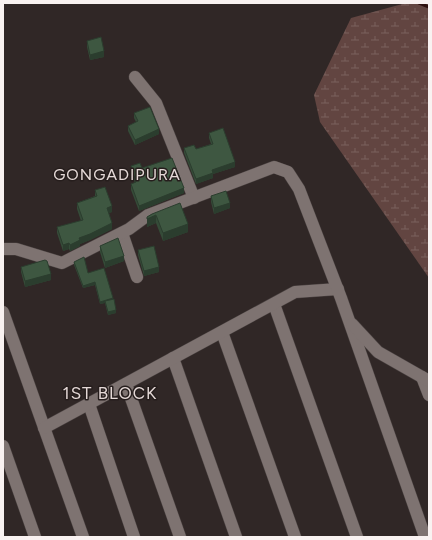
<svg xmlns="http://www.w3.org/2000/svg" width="432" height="540" viewBox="0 0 432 540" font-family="Figtree,sans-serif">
  <defs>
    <pattern id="wetland-marsh" width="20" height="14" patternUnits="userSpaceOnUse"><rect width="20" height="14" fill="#624541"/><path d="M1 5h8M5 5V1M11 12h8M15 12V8" fill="none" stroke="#79605d"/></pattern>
  </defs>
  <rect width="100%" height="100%" fill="#302726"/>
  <!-- wetland -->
  <polygon fill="url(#wetland-marsh)" points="406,3 429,3 429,278 320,122 314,95 351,18"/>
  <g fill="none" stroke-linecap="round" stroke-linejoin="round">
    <!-- stream -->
    <polyline stroke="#2d100e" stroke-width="3.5" points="419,3 429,7"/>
    <!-- street casing -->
    <g stroke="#4a4241" stroke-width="13">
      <g id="street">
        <polyline points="135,77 156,103 194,198"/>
        <polyline points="122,233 137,277"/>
        <polyline points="274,304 357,537"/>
        <polyline points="3,312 83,537"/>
        <polyline points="222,332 295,537"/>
        <polyline points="173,358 236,537"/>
        <polyline points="422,377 429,395"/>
        <polyline points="126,384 180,537"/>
        <polyline points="89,404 134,537"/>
        <polyline points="44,428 295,292 338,289"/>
        <polyline points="3,446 35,537"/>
      </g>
    </g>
    <!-- secondary casing -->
    <g stroke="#4a4241" stroke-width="13">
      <g id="secondary">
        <polyline points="3,249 16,249 62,263 129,229 148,215 274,167 288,172 299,189 341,298 425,537"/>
        <polyline points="352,324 378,352 429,381"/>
      </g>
    </g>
    <!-- street -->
    <use href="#street" stroke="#7e7371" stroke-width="12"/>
    <!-- secondary -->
    <use href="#secondary" stroke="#7e7371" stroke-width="12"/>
  </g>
  <!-- wall -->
  <g fill="#354b38">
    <polygon points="87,41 104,57 90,60 87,47"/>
    <polygon points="134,113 159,134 135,145 128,131 128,126 136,122 134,118"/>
    <polygon points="209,133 235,167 213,174 213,178 196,184 184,153 184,148 196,149 211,144 209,138"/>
    <polygon points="131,166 142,168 184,193 139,211 131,190 131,184 135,183 131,171"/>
    <polygon points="95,190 112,212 109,213 112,229 90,240 80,244 80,246 70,251 69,249 63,251 57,233 57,227 81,221 77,209 77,203 95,196"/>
    <polygon points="211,196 230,208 214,214 211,202"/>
    <polygon points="152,214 188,232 163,241 156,223 147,227 147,217"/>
    <polygon points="100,246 124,261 105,268 100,252"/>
    <polygon points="138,250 159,272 144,276 138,255"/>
    <polygon points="74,262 88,273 113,299 116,313 108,315 105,303 100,304 95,285 83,288 74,265"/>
    <polygon points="21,267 51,280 25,287 21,272"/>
  </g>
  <!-- shaded-wall -->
  <g fill="#2b3d2e">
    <polygon points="104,51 104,57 90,60 90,55"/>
    <polygon points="159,129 159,134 135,145 135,140"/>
    <polygon points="235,162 235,167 213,174 213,178 196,184 196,179 212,170"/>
    <polygon points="184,188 184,193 139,211 139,206"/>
    <polygon points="230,203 230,208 214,214 214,208"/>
    <polygon points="112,206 112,212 107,214 107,208"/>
    <polygon points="156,215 156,223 147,227 147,219"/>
    <polygon points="112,223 112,229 90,240 80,244 80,246 70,251 70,245 79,238"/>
    <polygon points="188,224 188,232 163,241 163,233"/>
    <polygon points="69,243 69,249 63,251 63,245"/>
    <polygon points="124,256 124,261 105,268 105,262"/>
    <polygon points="159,267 159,272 144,276 144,271"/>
    <polygon points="51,274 51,280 25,287 25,281"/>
    <polygon points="95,282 95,285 83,288 83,286"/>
    <polygon points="113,298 113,301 105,301 105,303 100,304 100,302"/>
    <polygon points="116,310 116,313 108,315 108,312"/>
  </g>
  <!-- building -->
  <g fill="#3e5741" stroke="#2b3d2e">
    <polygon points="101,37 104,51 90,55 87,41"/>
    <polygon points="150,107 159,129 135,140 128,126 138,121 134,113"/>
    <polygon points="223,128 235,162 212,170 213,173 196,179 184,148 194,145 196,149 213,144 209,133"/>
    <polygon points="172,158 184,188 139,206 131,184 136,182 131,166 140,163 142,168"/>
    <polygon points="105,187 112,206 107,208 112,223 90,234 79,238 80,240 70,245 69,243 63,245 57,227 83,220 77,203 97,196 95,190"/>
    <polygon points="226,191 230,203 214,208 211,196"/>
    <polygon points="180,203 188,224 163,233 156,215 147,219 147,217 152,214"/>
    <polygon points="118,238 124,256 105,262 100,246"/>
    <polygon points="154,246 159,267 144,271 138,250"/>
    <polygon points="84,257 88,273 104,268 113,298 100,302 95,282 83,286 74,262"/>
    <polygon points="45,260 47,261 51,274 25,281 21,267"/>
    <polygon points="114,299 116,310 108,312 105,301"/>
  </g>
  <g text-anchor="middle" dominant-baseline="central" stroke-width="3" stroke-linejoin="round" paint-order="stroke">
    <!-- neighbourhood labels -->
    <g font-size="16" letter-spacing="1" fill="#e5d9d7" stroke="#261e1d">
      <text x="117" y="174">GONGADIPURA</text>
    </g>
    <!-- quarter labels -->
    <g font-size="17" letter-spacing="1" fill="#e5d9d7" stroke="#261e1d">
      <text x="110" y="393">1ST BLOCK</text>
    </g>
  </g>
  <!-- border -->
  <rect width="432" height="540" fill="none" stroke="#f9f2f1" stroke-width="8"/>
</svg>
